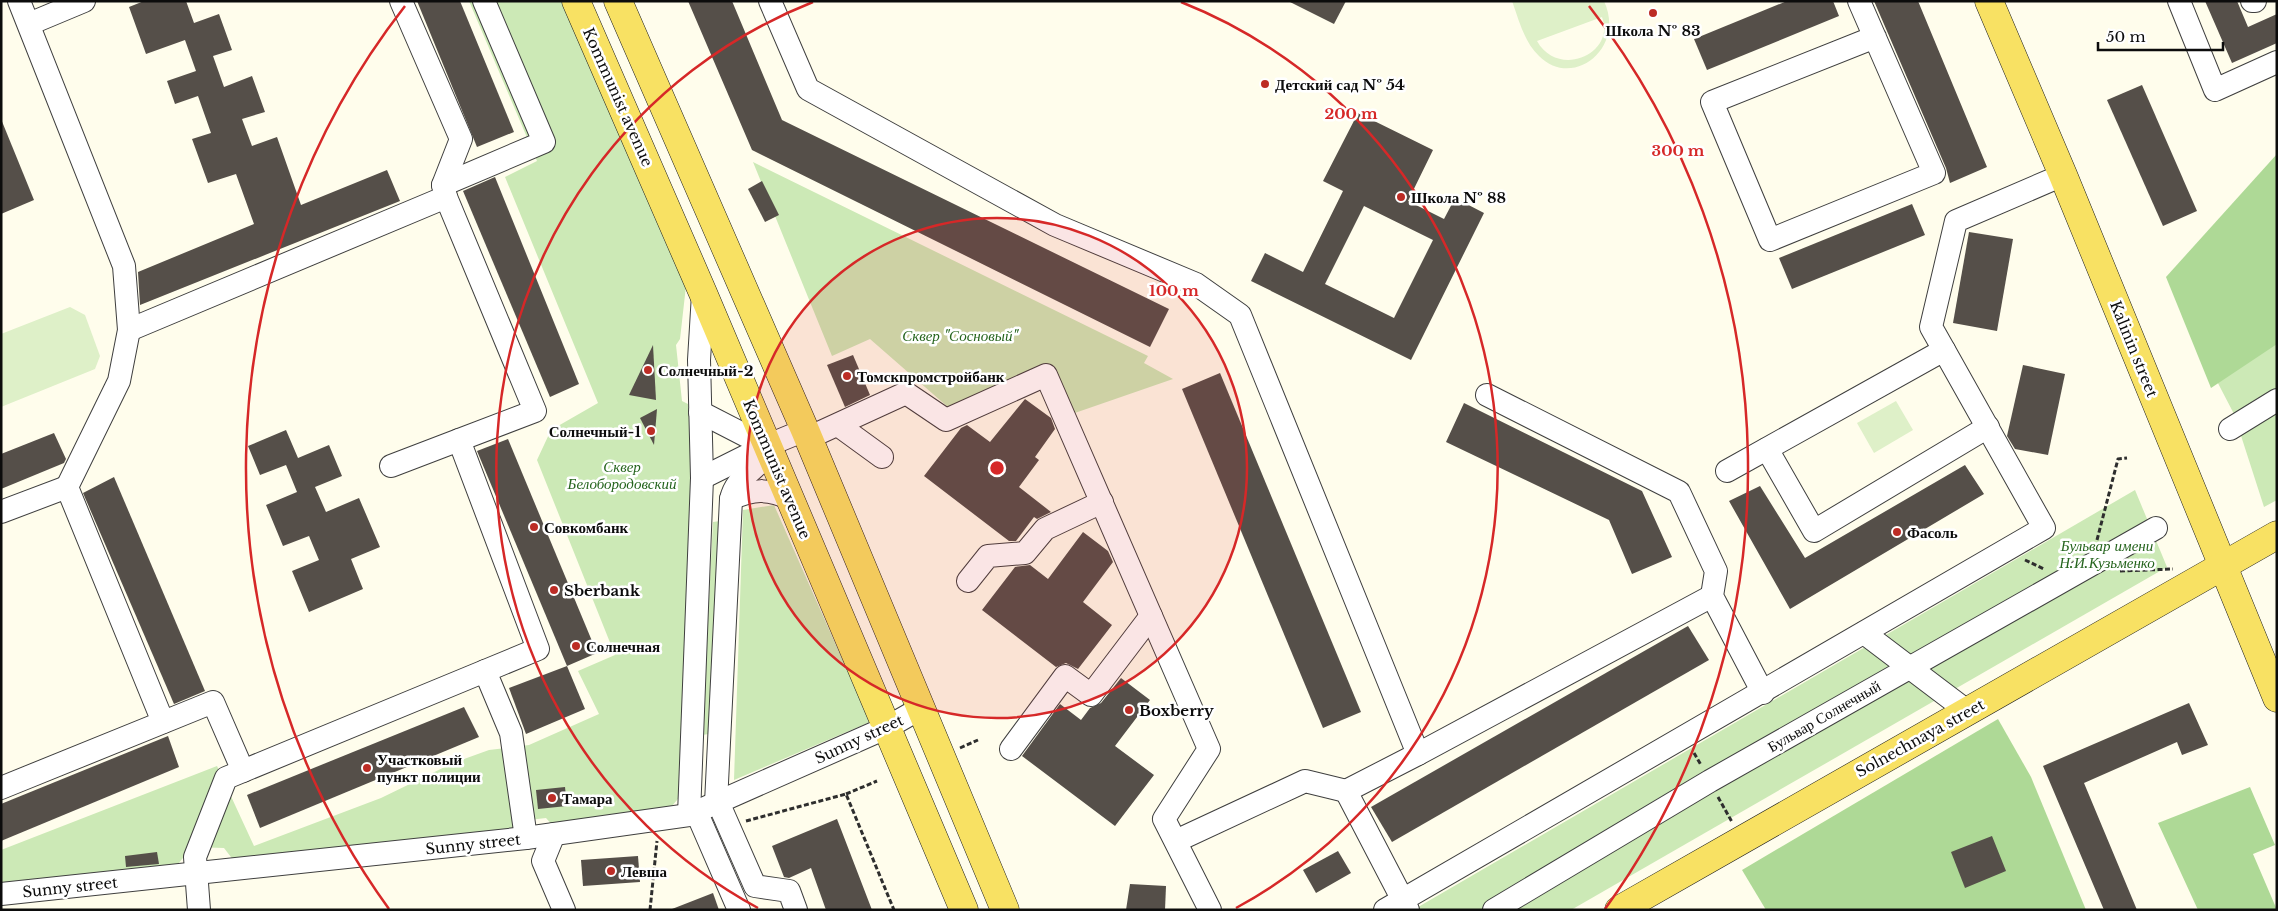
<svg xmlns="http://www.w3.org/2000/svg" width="2278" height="911" viewBox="0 0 2278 911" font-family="'Libre Baskerville',serif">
  <rect width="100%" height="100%" fill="#fffdec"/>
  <!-- green -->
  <g fill="#cce9b6">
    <polygon points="469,1 562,1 686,286 680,339 676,345 682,401 688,404 696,424 682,794 667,812 554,827 546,818 529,820 522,833 234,861 224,848 192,847 178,864 1,884 1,850 217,766 254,846 381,798 453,763 489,750 529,745 599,714 578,671 615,655 537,460 551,430 598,403 505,177 537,161"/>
    <polygon points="753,162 1148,356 1144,363 1173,379 1069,415 1048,368 949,408 870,339 832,356"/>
    <polygon points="2277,337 2277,500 2264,507 2234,414 2208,364"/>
    <polygon points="2135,490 2167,567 1571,910 1413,910"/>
    <polygon points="774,505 870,722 734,780 743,510"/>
    <polygon points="720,521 709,734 702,735 713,522"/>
  </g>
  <!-- forest -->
  <g fill="#aed996">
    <polygon points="2277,154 2277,344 2211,388 2166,277"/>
    <polygon points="1998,719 2031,777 2086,910 1766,910 1742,870"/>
    <polygon points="2250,787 2275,845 2253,854 2277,910 2198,910 2158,823"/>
  </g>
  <!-- pitch -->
  <g fill="#def0c8" fill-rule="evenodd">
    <path d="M1512 1H1604C1626 48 1573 90 1539 56 1524 42 1519 20 1512 1ZM1602 17C1616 54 1558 79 1537 41Z"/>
    <polygon points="70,307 85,315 100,356 95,369 1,407 1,334"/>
    <polygon points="1896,401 1913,430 1874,453 1857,423"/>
  </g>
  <!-- building -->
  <g fill="#554f49" fill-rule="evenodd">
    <polygon points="144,1 186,1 194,23 219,14 232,50 213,56 224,87 252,76 265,112 242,119 252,146 277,137 301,205 387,170 400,201 140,305 138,272 254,224 236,174 208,183 192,139 211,133 198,96 175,104 167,81 196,71 185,40 146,54 129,7"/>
    <polygon points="417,1 460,1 514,132 477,147"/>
    <polygon points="688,1 732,1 782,120 1169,309 1150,347 752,150"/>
    <polygon points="1288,1 1346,1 1334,24"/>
    <polygon points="1787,1 1833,1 1839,16 1707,70 1694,39"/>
    <polygon points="1874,1 1918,1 1987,167 1950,183 1946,168"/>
    <polygon points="2205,1 2237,1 2248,27 2277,14 2277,43 2232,63"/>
    <polygon points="2142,85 2197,211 2163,226 2107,100"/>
    <path d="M1358 113 1433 150 1408 201 1444 219 1455 198 1484 213 1411 360 1251 281 1265 253 1303 272 1343 191 1323 181ZM1364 206 1433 240 1394 318 1325 284Z"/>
    <polygon points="1,119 34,200 1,214"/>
    <polygon points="495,177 579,384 550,397 463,191"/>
    <polygon points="762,181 779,215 765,222 748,189"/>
    <polygon points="1912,204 1925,235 1792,289 1779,258"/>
    <polygon points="1969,232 2013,239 1997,331 1953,323"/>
    <polygon points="653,345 656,400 629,395"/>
    <polygon points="853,355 870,395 845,407 827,365"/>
    <polygon points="2023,365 2065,374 2048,455 2015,449 2007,436"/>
    <polygon points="1220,373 1361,712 1323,728 1182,389"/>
    <polygon points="1025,399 1051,418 1055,429 1035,457 1039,460 1019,487 1051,512 1037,519 1034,517 1016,541 1009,541 924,476 961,428 967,425 990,442"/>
    <polygon points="1464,403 1642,491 1672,557 1632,574 1609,520 1446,442"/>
    <polygon points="657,409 654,445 640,418"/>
    <polygon points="286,430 298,458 329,445 342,476 315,487 326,512 359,498 380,547 351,559 363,589 309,612 292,571 319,560 309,536 283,546 266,505 297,492 286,465 260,475 248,446"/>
    <polygon points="54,433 66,459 64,463 1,489 1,454"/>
    <polygon points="508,439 597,653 567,666 477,451"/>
    <polygon points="1965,465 1984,494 1790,609 1729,501 1760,486 1805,558"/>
    <polygon points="114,477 205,691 174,704 83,493"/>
    <polygon points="1083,532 1108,551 1113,562 1083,602 1112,625 1078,669 1066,663 1056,667 982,610 1015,567 1030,565 1048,579"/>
    <polygon points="1688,626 1709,660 1392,842 1371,807"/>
    <polygon points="567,666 585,709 526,734 509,688"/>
    <polygon points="1121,678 1150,700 1115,746 1154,775 1115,826 1022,756 1060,704 1081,720 1090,708 1101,703"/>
    <polygon points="2189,703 2208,745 2182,755 2177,742 2084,783 2137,910 2104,910 2043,766"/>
    <polygon points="464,707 479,737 260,828 247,795"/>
    <polygon points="168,736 179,767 1,841 1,804"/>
    <polygon points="565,787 567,806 538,809 536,790"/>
    <polygon points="837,819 872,910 826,910 811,868 789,878 784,877 772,846"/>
    <polygon points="1992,836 2006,871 1965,888 1951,852"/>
    <polygon points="1338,851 1351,873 1316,893 1303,870"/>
    <polygon points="157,852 159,864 126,867 125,856"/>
    <polygon points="638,856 640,882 583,886 581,860"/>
    <polygon points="1130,884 1166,886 1165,910 1126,910"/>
    <polygon points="713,893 719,910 673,910 672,909"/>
  </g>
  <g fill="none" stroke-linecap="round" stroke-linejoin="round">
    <!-- minor casing -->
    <g stroke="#3f3f3f" stroke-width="24">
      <g id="minor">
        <polyline points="19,1 124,266 129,330 119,381 67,487 163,722"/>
        <polyline points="401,1 461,139 443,185 446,197 535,411 459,440 538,649 485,671 511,733 526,838"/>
        <polyline points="770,1 808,89 1055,225 1196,284 1240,315 1418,754 1346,791 1408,910"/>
        <polyline points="1859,1 1934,173 1770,240 1712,102 1875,37"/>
        <polyline points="2179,1 2215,90 2277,62"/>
        <polyline points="2252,1 2255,1"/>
        <polyline points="29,24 84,1"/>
        <polyline points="443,185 544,142 484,1"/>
        <polyline points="129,330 446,197"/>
        <polyline points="1944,350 1931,327 1956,221 2063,175"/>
        <polyline points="1487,395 1679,492 1716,571 1712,596 1763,693"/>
        <polyline points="700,412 766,446"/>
        <polyline points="838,425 882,457"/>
        <polyline points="2230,429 2277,400"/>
        <polyline points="808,438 906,393 946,420 1046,375 1209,749 1164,819 1210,910"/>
        <polyline points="1767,449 1814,531 1988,427"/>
        <polyline points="391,466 459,440"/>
        <polyline points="702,478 766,446 805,430"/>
        <path d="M731 499C753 489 768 488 791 499"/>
        <polyline points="1,512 67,487"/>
        <polyline points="968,581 988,556 1025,553 1045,529 1102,502"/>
        <polyline points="1864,633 1967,711"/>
        <polyline points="1011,749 1065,676 1091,695 1151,616"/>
        <polyline points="1418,754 1712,596"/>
        <polyline points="1,788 213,702 243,771"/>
        <polyline points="718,802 755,886 789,891 796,910"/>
        <path d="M716 803 731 499C735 482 746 476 758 464 762 460 764 451 766 446"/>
        <polyline points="696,811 739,910"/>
        <polyline points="689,815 702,478 699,360 703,294"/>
        <polyline points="554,834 543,861 564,910"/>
        <polyline points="1176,841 1305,781 1346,791"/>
        <polyline points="1,894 526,838 689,815 888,727 921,708"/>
        <polyline points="199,910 195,857 226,778 485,671"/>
        <polyline points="1385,910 2044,528 1944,350 1727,471"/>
        <polyline points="1494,910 1710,781 2156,528"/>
      </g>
    </g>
    <!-- major casing -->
    <g stroke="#1d1d1d" stroke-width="29">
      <g id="major">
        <polyline points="576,1 703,293 964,910"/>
        <polyline points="618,1 805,430 1005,910"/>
        <polyline points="1989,1 2063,175 2277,698"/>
        <polyline points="1619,910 2277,535"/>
      </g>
    </g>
    <!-- path -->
    <g stroke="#2e2e2e" stroke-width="3" stroke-dasharray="5 2.5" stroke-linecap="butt">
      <polyline points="2097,540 2118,459 2127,458"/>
      <polyline points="2025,560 2044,569"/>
      <polyline points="2120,571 2173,569"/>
      <polyline points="960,748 978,740"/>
      <polyline points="1694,753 1701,765"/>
      <polyline points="846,794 877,781"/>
      <polyline points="1718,797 1732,822"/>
      <polyline points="746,821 846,794 894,910"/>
      <polyline points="650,910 657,841"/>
    </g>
    <!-- minor -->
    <use href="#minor" stroke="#fff" stroke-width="22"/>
    <!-- major -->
    <use href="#major" stroke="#f8e163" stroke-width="28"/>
  </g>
  <!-- distance rings -->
  <circle cx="997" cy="468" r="250" fill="#d62828" fill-opacity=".12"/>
  <g fill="none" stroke="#d62828" stroke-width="2.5">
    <circle cx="997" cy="468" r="250"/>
    <path d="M758 908A501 501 0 0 1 813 2M1181 2A501 501 0 0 1 1236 908"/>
    <path d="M389 909A751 751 0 0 1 405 6M1589 6A751 751 0 0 1 1605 909"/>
  </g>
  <!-- markers -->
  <g fill="#bc2c25" stroke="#fff" stroke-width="2">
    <circle cx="1653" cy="13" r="5"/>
    <circle cx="1265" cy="84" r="5"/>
    <circle cx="1401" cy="197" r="5"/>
    <circle cx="648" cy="370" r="5"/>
    <circle cx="847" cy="376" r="5"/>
    <circle cx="651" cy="431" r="5"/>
    <circle cx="534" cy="527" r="5"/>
    <circle cx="1897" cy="532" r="5"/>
    <circle cx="554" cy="590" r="5"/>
    <circle cx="576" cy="646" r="5"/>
    <circle cx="1129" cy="710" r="5"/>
    <circle cx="367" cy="768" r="5"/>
    <circle cx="552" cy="798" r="5"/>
    <circle cx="611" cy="871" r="5"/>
  </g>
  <g text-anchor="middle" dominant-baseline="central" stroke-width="5" stroke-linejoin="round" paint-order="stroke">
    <!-- poi labels -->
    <g font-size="15" font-weight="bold" fill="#0c0c0c" stroke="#fff" text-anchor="start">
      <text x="1653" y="30" text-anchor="middle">Школа № 83</text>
      <text x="1275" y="84">Детский сад № 54</text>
      <text x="1411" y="197">Школа № 88</text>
      <text x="658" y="370">Солнечный-2</text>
      <text x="857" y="376">Томскпромстройбанк</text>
      <text x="641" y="431" text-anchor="end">Солнечный-1</text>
      <text x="544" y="527">Совкомбанк</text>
      <text x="1907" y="532">Фасоль</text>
      <text x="564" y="590">Sberbank</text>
      <text x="586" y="646">Солнечная</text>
      <text x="1139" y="710">Boxberry</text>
      <text x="377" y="759">Участковый<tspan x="377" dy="17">пункт полиции</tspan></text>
      <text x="562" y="798">Тамара</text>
      <text x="621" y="871">Левша</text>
    </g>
    <!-- street labels -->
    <g font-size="15" fill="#0c0c0c" stroke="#fff">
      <text transform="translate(618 97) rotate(66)">Kommunist avenue</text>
      <text transform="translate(2134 349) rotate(68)">Kalinin street</text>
      <text transform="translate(777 469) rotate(67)">Kommunist avenue</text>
      <text transform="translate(1824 716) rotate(-30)">Бульвар Солнечный</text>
      <text transform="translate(1920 738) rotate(-29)">Solnechnaya street</text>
      <text transform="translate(859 739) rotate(-25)">Sunny street</text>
      <text transform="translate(473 844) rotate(-6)">Sunny street</text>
      <text transform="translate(70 887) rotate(-6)">Sunny street</text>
    </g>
    <!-- park labels -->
    <g font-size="15" font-style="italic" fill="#25641d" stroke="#fff">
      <text x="960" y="335">Сквер "Сосновый"</text>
      <text x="622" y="466">Сквер<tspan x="622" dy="17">Белобородовский</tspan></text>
      <text x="2107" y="545">Бульвар имени<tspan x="2107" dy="17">Н.И.Кузьменко</tspan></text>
    </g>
  </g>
  <circle cx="997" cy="468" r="8" fill="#d62828" stroke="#fff" stroke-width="2.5"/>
  <g font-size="15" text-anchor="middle" font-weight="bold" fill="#d62828" stroke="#fff" stroke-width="5" stroke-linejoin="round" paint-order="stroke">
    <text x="1351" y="119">200 m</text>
    <text x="1678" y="156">300 m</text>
    <text x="1174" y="296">100 m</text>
  </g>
  <!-- border -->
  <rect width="2278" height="911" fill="none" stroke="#0c0c0c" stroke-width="5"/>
  <!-- scale -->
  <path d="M2098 42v8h125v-8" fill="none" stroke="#0c0c0c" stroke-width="2.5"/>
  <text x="2106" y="42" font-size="15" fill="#0c0c0c" stroke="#ffffff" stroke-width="4" paint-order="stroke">50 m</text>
</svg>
